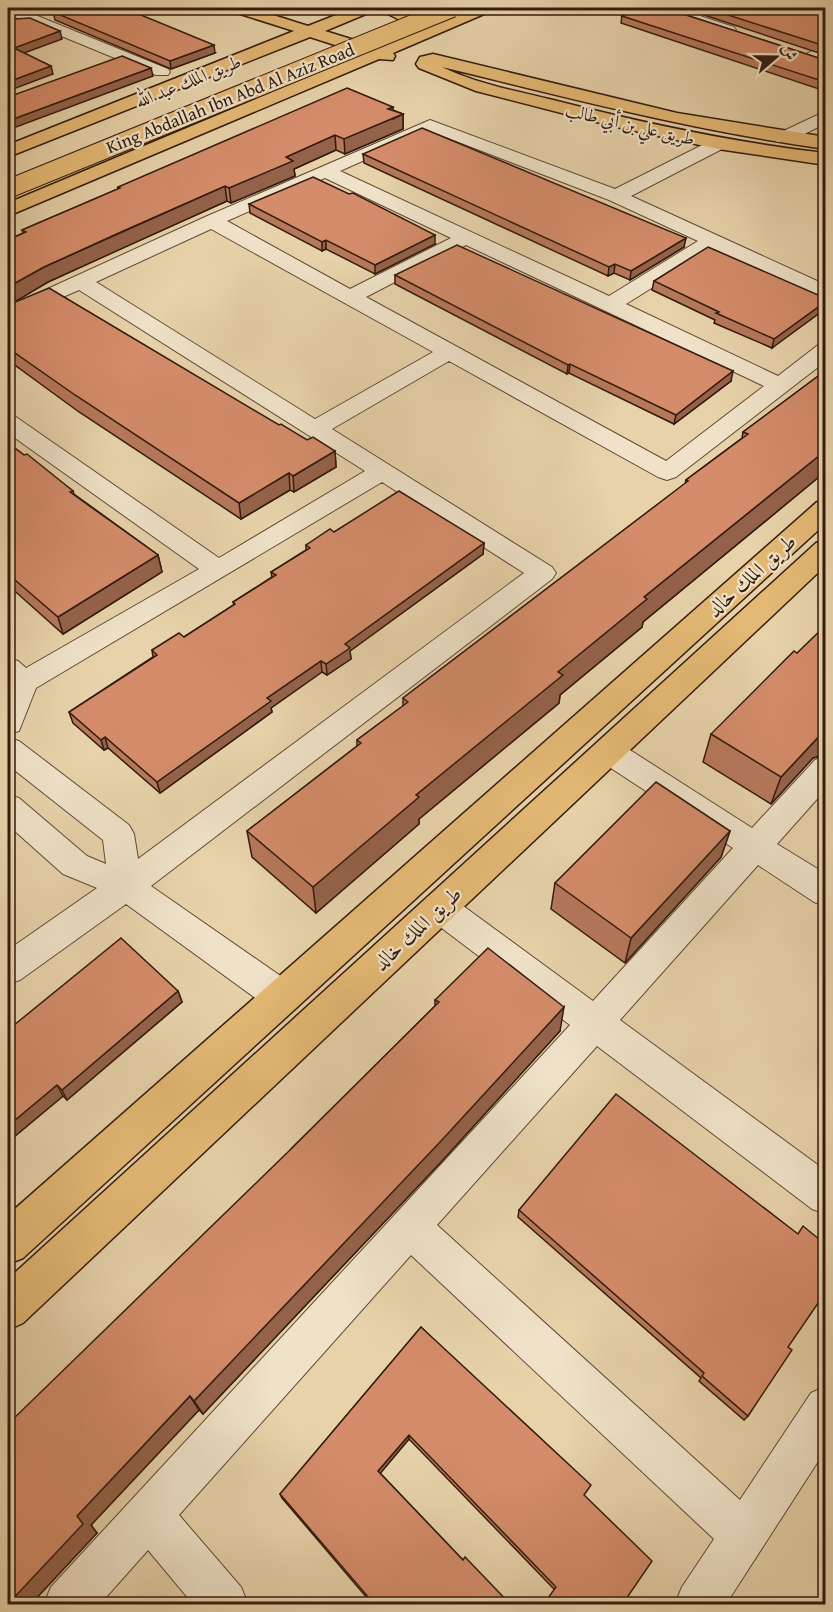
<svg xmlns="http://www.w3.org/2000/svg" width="833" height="1612" viewBox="0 0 833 1612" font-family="'Gentium Book Plus',Amiri,serif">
  <rect width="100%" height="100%" fill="#e7d2aa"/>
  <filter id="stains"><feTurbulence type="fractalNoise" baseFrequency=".00333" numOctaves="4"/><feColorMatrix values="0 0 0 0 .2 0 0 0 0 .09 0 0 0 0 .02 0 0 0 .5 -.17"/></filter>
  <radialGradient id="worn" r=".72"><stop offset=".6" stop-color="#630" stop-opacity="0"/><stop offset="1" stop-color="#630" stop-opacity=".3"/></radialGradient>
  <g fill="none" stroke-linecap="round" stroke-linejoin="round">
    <!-- minor casing -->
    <g stroke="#604935" stroke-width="2">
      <g id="minor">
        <polygon points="8,8 18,8 168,69 170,72 168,75 156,75 8,14"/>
        <polygon points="692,8 709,8 700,16 734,27 736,30 728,35 683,20 680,17"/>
        <polygon points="826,43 826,55 809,62 801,57"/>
        <polygon points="826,111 826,123 789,142 777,142 774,138 777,134"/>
        <path d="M430 120 615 189 712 140H724L727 144 724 148 631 196 826 285V299L714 249 626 304 778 376 818 345 826 343V361L676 477 667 480 658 477 449 361 332 429 552 567 556 573 552 579 151 886 295 986 300 997 295 1008 282 1013 269 1008 126 904 20 980 8 984V950L97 888 63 874 8 825V795L19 798 87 856 106 864 103 840 8 765V738L19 741 129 825 134 834 138 859 524 573 382 482 36 688 19 731 8 734V658L18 661 26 668 199 569 8 433V415L16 417 219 558 365 471 79 290 8 321V307L205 217ZM430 131 609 200 698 241 609 296 340 171ZM325 178 451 238 350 289 227 221ZM211 229 433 352 315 419 96 282ZM466 245 764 386 666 461 366 297Z"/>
        <polygon points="608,739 619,743 752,828 815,760 826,756 826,789 777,844 826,874 826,906 814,902 758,865 620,1020 826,1171 826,1214 812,1209 597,1046 437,1225 740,1500 811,1393 826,1386 826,1449 726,1604 675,1604 682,1587 714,1539 411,1255 179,1515 241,1587 248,1604 193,1604 148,1550 100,1604 44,1604 51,1587 570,1025 427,917 422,907 427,897 439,893 451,897 593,1001 733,848 597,759 593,751 597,743"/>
      </g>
    </g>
    <!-- major casing -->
    <g stroke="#331b0e" stroke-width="3">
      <g id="major">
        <path d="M237 8H251L308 26 354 8H375L373 11 325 31 377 47 427 27 406 23 386 13V8C404 8 410 17 429 17 436 17 446 17 452 16 469 13 473 6 493 8L491 11 393 53 395 56 393 60 379 59 8 216V203L363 54 310 37 8 157V145L294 31 237 13Z"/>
        <path d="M433 54 677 113 826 137V149C695 131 569 98 442 67 480 85 521 92 561 102 648 124 736 143 826 153V165L718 149 612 126 476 91 419 68 416 64 420 57Z"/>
        <polygon points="826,500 826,523 23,1258 8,1264 8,1215 817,502"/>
        <polygon points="826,540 826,565 23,1323 8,1330 8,1279 816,543"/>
      </g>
    </g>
    <!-- minor -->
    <use href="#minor" fill="#efe2c8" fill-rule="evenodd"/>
    <!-- major -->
    <use href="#major" fill="#e4b975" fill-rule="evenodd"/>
    <!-- highway-bridge casing -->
    <g stroke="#331b0e" stroke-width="20" stroke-linecap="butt">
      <polyline id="highway-bridge" points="8,189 452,8"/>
    </g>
    <!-- highway-bridge -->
    <use href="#highway-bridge" stroke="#e4b975" stroke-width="18"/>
  </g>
  <!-- wall -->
  <g fill="#b6785b" stroke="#331b0e" stroke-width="1.5">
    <polygon points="23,8 49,8 34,12"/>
    <polygon points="639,8 689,8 682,13 683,14 825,60 825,91 621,23 622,16"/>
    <polygon points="706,8 825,8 825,55 704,15"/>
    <polygon points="53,12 215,53 171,69 55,20"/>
    <polygon points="393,110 403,114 403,129 345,154 336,150 294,169 295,176 231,203 227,201 124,247 48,282 12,303 279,425 307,440 335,451 336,467 294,492 290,490 241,519 79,412 8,360 8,240 23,233 22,230 118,189 118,187"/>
    <polygon points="363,154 684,247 630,280 614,273 608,276 364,163"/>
    <polygon points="249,204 435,244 375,274 326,249 322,251 250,213"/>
    <polygon points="395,275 731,381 674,424 569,373 567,374 395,284"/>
    <polygon points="654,281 825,298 772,348 714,323 715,320 652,290"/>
    <polygon points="825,371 825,472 643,622 642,627 560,695 559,703 419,819 419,824 316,913 252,857 247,831 357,746 357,740 403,706 403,698 685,484 686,480 742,438 743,432"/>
    <polygon points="8,443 73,491 74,494 158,555 162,572 63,634 8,585"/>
    <polygon points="334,532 484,543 483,554 350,651 351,659 327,675 322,672 271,708 272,712 160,793 108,748 104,750 73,723 69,712 153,657 152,650 184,637 234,605 233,602 272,577 271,572 306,550 306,545"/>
    <polygon points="711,734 823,755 813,758 771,804 703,762"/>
    <polygon points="730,831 721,857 625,963 551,909 555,883"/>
    <polygon points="178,991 182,1002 67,1100 63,1096 8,1142 8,1030"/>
    <polygon points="435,1000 560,1031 441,1162 203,1414 199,1410 91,1525 97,1533 30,1605 8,1605 291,1149 435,1006"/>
    <polygon points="519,1210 798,1234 788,1347 748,1416 744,1420 699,1381 701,1378 518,1217"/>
    <polygon points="421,1327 584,1495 622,1605 554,1589 409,1439 380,1473 463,1560 511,1605 373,1605 282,1498 280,1494"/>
  </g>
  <!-- shaded-wall -->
  <g fill="#94624a" stroke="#331b0e" stroke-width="1.5">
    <polygon points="33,8 49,8 34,12"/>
    <polygon points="681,8 689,8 678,17 679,9"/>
    <polygon points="60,31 62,39 16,56 14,48"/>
    <polygon points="214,45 215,53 171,69 170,61"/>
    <polygon points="51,66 53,74 8,91 8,82"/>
    <polygon points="151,68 153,76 8,130 8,121"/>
    <polygon points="393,107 393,119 403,114 403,129 345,154 344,139 388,109"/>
    <polygon points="335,135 336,150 294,169 295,176 231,203 229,188 286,157"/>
    <polygon points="225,186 227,201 48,282 8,306 8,287 44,267"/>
    <polygon points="435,235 435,244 375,274 375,265"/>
    <polygon points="686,238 684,247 630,280 631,271"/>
    <polygon points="326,240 326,249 322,251 322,242"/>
    <polygon points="615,264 614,273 608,276 609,267"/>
    <polygon points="825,302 825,309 772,348 774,339"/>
    <polygon points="570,364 569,373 567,374 568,365"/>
    <polygon points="733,371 731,381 674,424 676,415"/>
    <polygon points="335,451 336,467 294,492 293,476"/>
    <polygon points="825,451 825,472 643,622 642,627 560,695 559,703 419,819 419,824 316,913 313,887 416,795 644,597"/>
    <polygon points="289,473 290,490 241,519 239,503"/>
    <polygon points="484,543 483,554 350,651 351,659 327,675 326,664 345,644"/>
    <polygon points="158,555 162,572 63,634 58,617"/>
    <polygon points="321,661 322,672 271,708 272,712 160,793 157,782 267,698"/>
    <polygon points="825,730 825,752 823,755 813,758 771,804 781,777"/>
    <polygon points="105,737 108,748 104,750 101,740"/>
    <polygon points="730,831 721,857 625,963 631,938"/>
    <polygon points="178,991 182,1002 67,1100 62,1090"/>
    <polygon points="564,1007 560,1031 441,1162 203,1414 194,1401"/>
    <polygon points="57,1085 63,1096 8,1142 8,1126"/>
    <polygon points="190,1396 199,1410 91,1525 97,1533 30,1605 8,1605 77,1516"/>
    <polygon points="409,1435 409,1439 379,1475 378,1471"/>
  </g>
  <!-- building -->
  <g fill="#d48c6a" stroke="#331b0e" stroke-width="1.5">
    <polygon points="69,8 124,8 214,45 170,61 53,12"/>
    <polygon points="639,8 681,8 679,9 683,14 825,60 825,82 622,16"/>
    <polygon points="706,8 825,8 825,46"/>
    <polygon points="8,9 12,12 11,14 15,19 30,18 60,31 14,48 51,66 8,82"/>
    <polygon points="122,56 151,68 8,121 8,97"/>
    <polygon points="347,88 393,107 388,109 403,114 344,139 335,135 286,157 293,161 229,188 225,186 121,232 44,267 8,287 8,240 26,232 22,230 120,188 118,187"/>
    <polygon points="422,128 686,238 631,271 615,264 609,267 363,154"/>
    <polygon points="313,177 349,194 353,193 435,235 375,265 326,240 322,242 249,204"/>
    <polygon points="457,245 733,371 676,415 570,364 568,365 395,275"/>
    <polygon points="708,247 825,298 825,302 774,339 716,313 719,312 654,281"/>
    <polygon points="49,288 279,425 281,424 307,440 313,437 335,451 293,476 289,473 239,503 75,395 8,348 8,305"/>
    <polygon points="825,371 825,451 644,597 647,599 558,672 563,675 416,795 419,797 313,887 247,831 361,743 357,740 408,702 403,698 688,481 686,480 748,434 743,432"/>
    <polygon points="8,443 24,455 27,454 73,491 70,492 158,555 58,617 8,574"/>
    <polygon points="399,491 484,543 345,644 350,648 326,664 321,661 267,698 271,701 157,782 105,737 101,740 69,712 157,655 152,650 179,633 184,637 235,604 233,602 276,575 271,572 310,548 306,545 330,529 334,532"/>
    <polygon points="825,626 825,730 781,777 711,734 794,651 797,653"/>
    <polygon points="656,782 730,831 631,938 555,883"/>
    <polygon points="121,938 178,991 62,1090 57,1085 8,1126 8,1030"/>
    <polygon points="488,948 564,1007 441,1141 194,1401 190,1396 77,1516 83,1524 8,1604 8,1424 291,1149 439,1002 435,1000"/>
    <polygon points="616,1094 798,1234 803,1226 825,1244 825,1293 788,1347 792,1350 748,1416 702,1376 704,1373 519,1210"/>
    <polygon points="421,1327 591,1485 584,1495 652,1561 622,1605 543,1605 556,1587 409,1435 378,1471 463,1560 465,1557 511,1605 375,1605 280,1494"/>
  </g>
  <g text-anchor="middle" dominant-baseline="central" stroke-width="4.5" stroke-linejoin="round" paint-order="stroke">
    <!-- far-street labels -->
    <g font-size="18" fill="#331b0e" stroke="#efe2c8">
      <text transform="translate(188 81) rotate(-22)">طريق الملك عبد الله</text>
      <text transform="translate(230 98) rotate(-22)">King Abdallah Ibn Abd Al Aziz Road</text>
      <text transform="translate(630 124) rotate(13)">طريق علي بن أبي طالب</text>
    </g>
    <!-- street labels -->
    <g font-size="21" fill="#331b0e" stroke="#efe2c8">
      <text transform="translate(751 575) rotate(-42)">طريق الملك خالد</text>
      <text transform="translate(417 928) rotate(-43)">طريق الملك خالد</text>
    </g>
  </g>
  <!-- margin -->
  <rect width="833" height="1612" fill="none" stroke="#e7d2aa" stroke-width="30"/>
  <rect x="9" y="9" width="815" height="1594" fill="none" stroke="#331b0e" stroke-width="3"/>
  <rect x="15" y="15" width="803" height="1582" fill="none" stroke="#331b0e" stroke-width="1.5"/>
  <!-- north arrow -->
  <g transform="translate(776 57) rotate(70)" stroke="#efe2c8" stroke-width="4.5" paint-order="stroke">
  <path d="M0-4.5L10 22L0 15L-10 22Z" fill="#331b0e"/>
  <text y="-9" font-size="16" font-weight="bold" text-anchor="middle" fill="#331b0e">ش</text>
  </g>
  <rect width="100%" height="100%" filter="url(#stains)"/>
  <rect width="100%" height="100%" fill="url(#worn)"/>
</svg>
